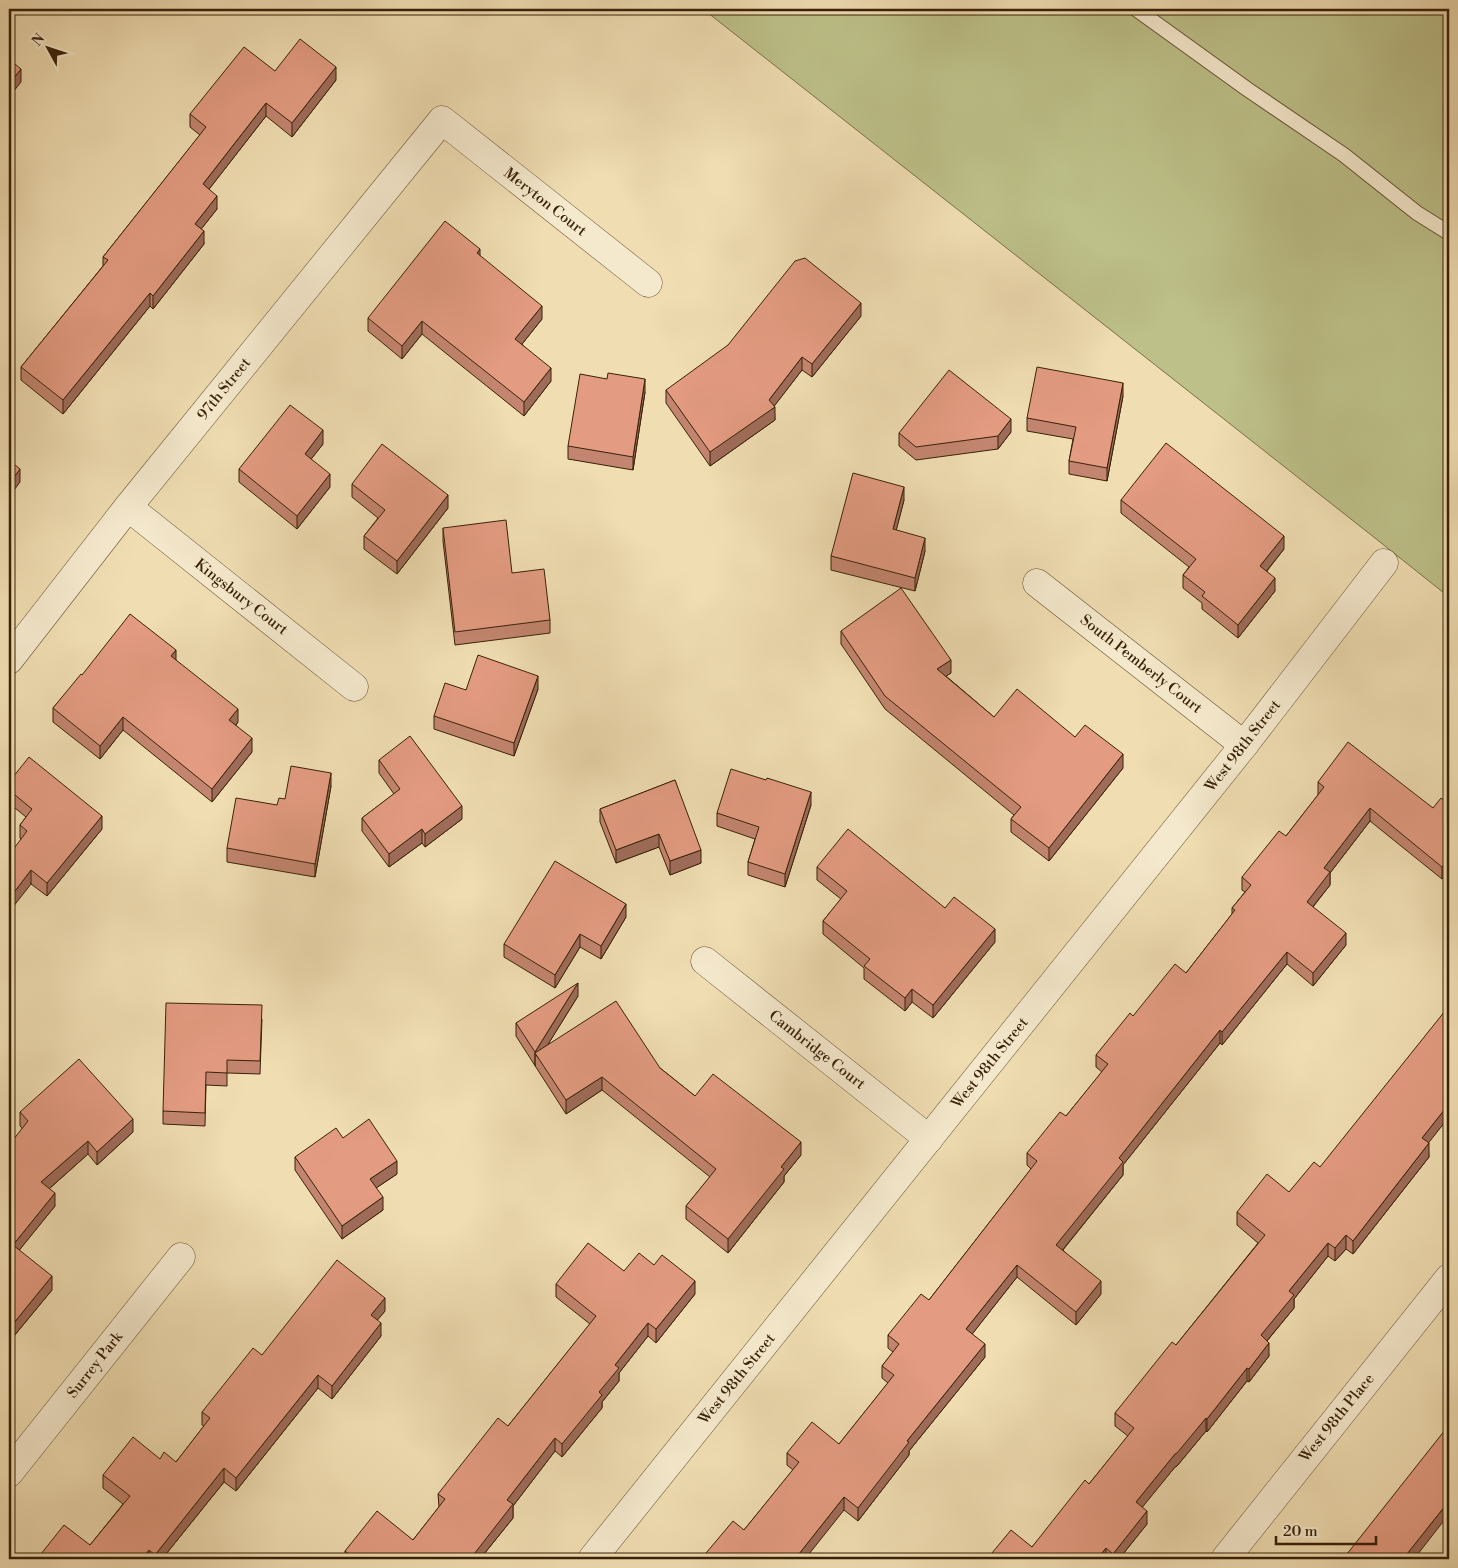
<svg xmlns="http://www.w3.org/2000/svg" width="1458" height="1568" viewBox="0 0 1458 1568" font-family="'Libre Bodoni',serif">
  <rect width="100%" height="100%" fill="#f0ddb2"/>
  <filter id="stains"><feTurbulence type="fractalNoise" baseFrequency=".004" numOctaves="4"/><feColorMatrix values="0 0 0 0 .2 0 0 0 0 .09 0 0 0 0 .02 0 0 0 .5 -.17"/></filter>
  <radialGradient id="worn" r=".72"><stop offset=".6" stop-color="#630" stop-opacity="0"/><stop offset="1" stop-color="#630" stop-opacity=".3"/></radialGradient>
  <!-- green -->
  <polygon fill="#bdc089" stroke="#7a7148" points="703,9 1449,9 1449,597 1375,538"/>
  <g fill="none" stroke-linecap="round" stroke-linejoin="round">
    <!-- lane casing -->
    <g stroke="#665132" stroke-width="16">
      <polyline id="lane" points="1136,9 1247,89 1344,155 1417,213 1449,233"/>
    </g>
    <!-- street casing -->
    <g stroke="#665132" stroke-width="29">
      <g id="street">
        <polyline points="128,507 354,687"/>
        <polyline points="1037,583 1244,745"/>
        <polyline points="9,660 128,507 442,120 648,283"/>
        <polyline points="705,961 929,1139"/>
        <polyline points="9,1473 181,1257"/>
        <polyline points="592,1559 1244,745 1384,563"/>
        <polyline points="1225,1559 1449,1278"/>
      </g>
    </g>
    <!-- lane -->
    <use href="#lane" stroke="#f5e9cd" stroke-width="14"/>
    <!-- street -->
    <use href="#street" stroke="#f5e9cd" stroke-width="28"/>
  </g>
  <!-- wall -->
  <g fill="#c3856f" stroke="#382208">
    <polygon points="275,71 336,80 292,137 266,116 209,189 217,209 201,229 204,244 153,309 150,306 63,414 21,380 21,367 103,266 103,257 200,135 190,127 190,114"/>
    <polygon points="480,256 542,319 522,344 551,381 524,416 422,334 402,359 368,331 368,318"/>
    <polygon points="861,316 812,377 802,370 774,406 775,420 710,466 666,403 666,390"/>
    <polygon points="645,392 633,470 568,459 568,446"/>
    <polygon points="1123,396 1107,481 1069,474 1069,461 1073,439 1027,431 1027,418"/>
    <polygon points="1011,432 998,449 916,460 899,446 899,433"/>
    <polygon points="323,444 311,459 330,487 297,529 239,482 239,469"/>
    <polygon points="352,484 448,508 397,574 364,549 364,536 378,518 352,497"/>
    <polygon points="904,500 896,530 925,551 915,591 831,570 831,556"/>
    <polygon points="1121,500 1284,549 1267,571 1275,591 1238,638 1202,609 1202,603 1183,588 1183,575 1189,567 1121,513"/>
    <polygon points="443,528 512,573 550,620 550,633 455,645 443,541"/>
    <polygon points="841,631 951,673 946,676 994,717 1075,737 1123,768 1049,861 1011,832 1011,819 1014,815 885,709 841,644"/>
    <polygon points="176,660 238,722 236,725 252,752 212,802 123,730 100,759 53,722 53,708 82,675"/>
    <polygon points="538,689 514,756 434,729 434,716 466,690"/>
    <polygon points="379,760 462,819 425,847 422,843 389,867 362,831 362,818 394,794 379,773"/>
    <polygon points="675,780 701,863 670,875 659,847 616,863 600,822 600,809"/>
    <polygon points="9,782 102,829 47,896 31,884 21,839 20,838 20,825 26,817 9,803"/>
    <polygon points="1318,782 1433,808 1449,805 1449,871 1442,879 1370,821 1330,873 1330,885 1313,907 1346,945 1313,986 1287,964 1222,1045 1220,1043 1123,1165 1123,1175 1063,1250 1101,1294 1076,1325 1017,1277 972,1334 985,1357 909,1451 909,1455 858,1521 844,1510 744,1530 793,1470 787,1465 787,1453 839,1444 888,1383 882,1378 882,1366 893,1352 888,1348 888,1335 929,1300 1031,1169 1027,1165 1027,1153 1066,1116 1102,1072 1096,1067 1096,1055 1133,1016 1186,973 1232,914 1232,908 1245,892 1242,890 1242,877 1286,836 1318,795"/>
    <polygon points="331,786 315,877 227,862 227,848 285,799"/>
    <polygon points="811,805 785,887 748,875 748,862 755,839 717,826 717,813"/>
    <polygon points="817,867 945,908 995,942 933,1018 912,1002 905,1011 864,979 864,968 823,934 823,921 841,899 817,880"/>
    <polygon points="626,917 601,959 580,947 555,988 504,957 504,944"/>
    <polygon points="578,996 548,1044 660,1068 695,1096 801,1155 784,1176 784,1182 728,1253 686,1219 686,1206 710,1177 602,1090 566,1114 516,1036 516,1023"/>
    <polygon points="262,1019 260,1074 227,1073 227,1086 206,1085 205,1126 163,1124 163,1111"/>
    <polygon points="20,1112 133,1132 97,1165 88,1154 49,1189 55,1206 19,1250 52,1290 9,1342 22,1128 20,1126"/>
    <polygon points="343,1138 397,1174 376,1188 383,1210 342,1239 295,1170 295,1157"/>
    <polygon points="1428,1143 1429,1157 1353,1254 1346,1249 1335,1261 1328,1256 1294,1299 1294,1308 1267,1341 1269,1356 1249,1382 1247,1381 1207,1432 1206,1431 1177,1466 1175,1467 1142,1507 1147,1524 1119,1559 987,1559 1032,1547 1089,1484 1128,1436 1115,1426 1115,1413 1176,1345 1258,1243 1237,1225 1237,1212 1289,1192 1320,1167"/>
    <polygon points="654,1265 695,1294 656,1343 648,1336 619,1373 619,1381 602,1402 602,1408 562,1457 555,1451 513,1506 513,1518 480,1559 345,1559 345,1551 413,1540 439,1507 438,1494 508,1426 590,1324 556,1297 556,1284"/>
    <polygon points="385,1311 377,1320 381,1336 332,1399 318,1388 236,1491 224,1482 162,1559 37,1559 90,1545 123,1504 103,1488 103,1475 160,1459 176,1462 204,1426 202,1425 202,1412 262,1355"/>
  </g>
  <!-- shaded-wall -->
  <g fill="#9f6c5a" stroke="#382208">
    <polygon points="336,67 336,80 292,137 292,123"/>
    <polygon points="21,69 21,82 9,97 9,84"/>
    <polygon points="266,103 266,116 203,197 203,184"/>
    <polygon points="217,196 217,209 195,237 195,224"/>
    <polygon points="204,231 204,244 153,309 153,296"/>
    <polygon points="480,249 480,262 477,253"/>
    <polygon points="150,293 150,306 63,414 63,400"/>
    <polygon points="861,303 861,316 812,377 812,364"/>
    <polygon points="542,306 542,319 515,353 515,339"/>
    <polygon points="422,321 422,334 402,359 402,346"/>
    <polygon points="802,357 802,370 772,409 775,407 775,420 710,466 710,452 769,400"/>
    <polygon points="551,368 551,381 524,416 524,402"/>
    <polygon points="645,379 645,392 633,470 633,457"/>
    <polygon points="1123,383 1123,396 1107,481 1107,468"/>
    <polygon points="1011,419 1011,432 998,449 998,436"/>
    <polygon points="323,430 323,444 305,467 305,454"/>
    <polygon points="20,469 20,482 9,497 9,484"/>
    <polygon points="330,474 330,487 297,529 297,516"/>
    <polygon points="904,487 904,500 893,543 893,529"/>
    <polygon points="448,495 448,508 397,574 397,561"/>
    <polygon points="1284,536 1284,549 1260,579 1260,566"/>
    <polygon points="925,538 925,551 915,591 915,578"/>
    <polygon points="1275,578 1275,591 1238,638 1238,625"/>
    <polygon points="176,650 176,663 171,656"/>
    <polygon points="951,660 951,673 937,682 937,669"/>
    <polygon points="538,676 538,689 514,756 514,743"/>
    <polygon points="238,709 238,722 229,733 229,720"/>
    <polygon points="123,717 123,730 100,759 100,746"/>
    <polygon points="252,738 252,752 212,802 212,789"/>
    <polygon points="1123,754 1123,768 1049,861 1049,848"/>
    <polygon points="331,773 331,786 315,877 315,864"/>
    <polygon points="811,792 811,805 785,887 785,874"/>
    <polygon points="462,806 462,819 425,847 425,834"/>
    <polygon points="1370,808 1370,821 1330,873 1330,885 1307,914 1307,902 1324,868"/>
    <polygon points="102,816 102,829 47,896 47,883"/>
    <polygon points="422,829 422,843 389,867 389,854"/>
    <polygon points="659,834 659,847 616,863 616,850"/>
    <polygon points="701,850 701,863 670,875 670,861"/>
    <polygon points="1449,858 1449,871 1442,879 1442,867"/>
    <polygon points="31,870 31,884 9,912 9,899"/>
    <polygon points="626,904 626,917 601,959 601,946"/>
    <polygon points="995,929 995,942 933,1018 933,1005"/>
    <polygon points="1346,933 1346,945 1313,986 1313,973"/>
    <polygon points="580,934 580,947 555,988 555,975"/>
    <polygon points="1287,952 1287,964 1222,1045 1222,1032"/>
    <polygon points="578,983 578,996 539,1059 535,1053 535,1066 535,1052"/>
    <polygon points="912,989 912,1002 905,1011 905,998"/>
    <polygon points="1220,1030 1220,1043 1123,1165 1123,1175 1056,1258 1056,1245 1119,1158"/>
    <polygon points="602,1077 602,1090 566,1114 566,1100"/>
    <polygon points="1449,1104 1449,1117 1422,1151 1422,1138"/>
    <polygon points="133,1119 133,1132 97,1165 97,1152"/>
    <polygon points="88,1141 88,1154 41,1196 41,1182"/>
    <polygon points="801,1142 801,1155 784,1176 784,1182 728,1253 728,1239 781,1167"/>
    <polygon points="1429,1143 1429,1157 1353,1254 1353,1241"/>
    <polygon points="397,1161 397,1174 370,1192 370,1179"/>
    <polygon points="55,1193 55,1206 13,1258 13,1245"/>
    <polygon points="383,1197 383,1210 342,1239 342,1226"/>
    <polygon points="1346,1235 1346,1249 1335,1261 1335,1248"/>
    <polygon points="1328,1243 1328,1256 1294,1299 1294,1308 1261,1348 1261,1335 1289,1291"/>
    <polygon points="1017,1265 1017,1277 966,1342 966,1329"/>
    <polygon points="52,1276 52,1290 9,1342 9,1329"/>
    <polygon points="695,1281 695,1294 656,1343 656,1329"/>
    <polygon points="1101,1281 1101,1294 1076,1325 1076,1312"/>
    <polygon points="385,1298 385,1311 371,1328 371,1315"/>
    <polygon points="381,1323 381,1336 332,1399 332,1386"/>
    <polygon points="648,1323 648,1336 619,1373 619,1381 602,1402 602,1408 562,1457 562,1444 599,1392 615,1365"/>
    <polygon points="1269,1343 1269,1356 1249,1382 1249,1369"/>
    <polygon points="985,1344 985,1357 909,1451 909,1455 858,1521 858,1508 907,1441"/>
    <polygon points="1247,1368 1247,1381 1207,1432 1207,1419"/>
    <polygon points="318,1375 318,1388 236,1491 236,1478"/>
    <polygon points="1206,1418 1206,1431 1177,1466 1175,1467 1136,1515 1136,1502 1175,1454"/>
    <polygon points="555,1438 555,1451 513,1506 513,1518 480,1559 471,1559 471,1558 507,1500"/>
    <polygon points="224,1468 224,1482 162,1559 155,1559 155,1555"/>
    <polygon points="844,1497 844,1510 805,1559 795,1559"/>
    <polygon points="1449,1501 1449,1514 1414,1559 1403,1559"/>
    <polygon points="1147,1511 1147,1524 1119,1559 1113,1559 1113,1554"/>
    <polygon points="1106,1548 1106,1559 1097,1559"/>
    <polygon points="149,1550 149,1559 142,1559"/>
  </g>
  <!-- building -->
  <g fill="#e39b81" stroke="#382208">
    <polygon points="300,39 336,67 292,123 266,103 203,184 217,196 195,224 204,231 153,296 150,293 63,400 21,367 108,260 103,257 206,127 190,114 244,47 275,71"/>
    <polygon points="9,59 21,69 9,84"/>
    <polygon points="445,221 480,249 477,253 542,306 515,339 551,368 524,402 422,321 402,346 368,318"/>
    <polygon points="805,258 861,303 812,364 802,357 769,400 775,407 710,452 666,390 728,345 795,261"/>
    <polygon points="1037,367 1123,383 1107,468 1069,461 1076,427 1027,418"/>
    <polygon points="949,370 1011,419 998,436 916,447 899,433"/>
    <polygon points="608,373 645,379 633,457 568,446 580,374 607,379"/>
    <polygon points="290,405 323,430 305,454 330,474 297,516 239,469"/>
    <polygon points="1166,443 1284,536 1260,566 1275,578 1238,625 1202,596 1205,592 1183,575 1196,559 1121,500"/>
    <polygon points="382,444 448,495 397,561 364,536 385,510 352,484"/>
    <polygon points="9,460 20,469 9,484"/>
    <polygon points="853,473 904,487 893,529 925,538 915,578 831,556"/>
    <polygon points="506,520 512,573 544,569 550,620 455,632 443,528"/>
    <polygon points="901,588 951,660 937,669 994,717 1017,689 1075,737 1085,725 1123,754 1049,848 1011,819 1021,807 885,696 841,631"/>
    <polygon points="130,614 176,650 171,656 238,709 229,720 252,738 212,789 123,717 100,746 53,708 81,674 82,675"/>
    <polygon points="478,655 538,676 514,743 434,716 445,683 466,690"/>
    <polygon points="410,736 462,806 425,834 422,829 389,854 362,818 400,789 379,760"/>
    <polygon points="1348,742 1433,808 1441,798 1449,805 1449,858 1442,867 1370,808 1324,868 1330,872 1307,902 1346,933 1313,973 1287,952 1222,1032 1220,1030 1119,1158 1123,1162 1056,1245 1101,1281 1076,1312 1017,1265 966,1329 985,1344 907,1441 909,1442 858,1508 844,1497 795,1559 701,1559 733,1521 744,1530 799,1462 787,1453 812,1422 839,1444 894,1375 882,1366 899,1344 888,1335 921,1294 929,1300 1037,1161 1027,1153 1060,1112 1066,1116 1108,1064 1096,1055 1130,1013 1133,1016 1175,964 1186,973 1235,910 1232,908 1251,885 1242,877 1279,831 1286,836 1324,787 1318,782"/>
    <polygon points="29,757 102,816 47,883 31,870 9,899 9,855 27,831 20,825 32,809 9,790 9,782"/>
    <polygon points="291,766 331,773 315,864 227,848 236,798 277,805 279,798 285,799"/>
    <polygon points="731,769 766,780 767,778 811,792 785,874 748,862 759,827 717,813"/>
    <polygon points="675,780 701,850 670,861 659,834 616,850 600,809"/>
    <polygon points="848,829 945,908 954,897 995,929 933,1005 912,989 905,998 864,966 870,959 823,921 847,891 817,867"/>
    <polygon points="555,861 626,904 601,946 580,934 555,975 504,944"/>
    <polygon points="578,983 535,1052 516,1023"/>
    <polygon points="616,1001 660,1068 695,1096 713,1074 801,1142 781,1167 784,1169 728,1239 686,1206 716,1169 602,1077 566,1100 535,1053"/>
    <polygon points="166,1003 262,1005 260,1061 227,1060 227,1073 206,1072 205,1113 163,1111"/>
    <polygon points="1449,1006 1449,1104 1422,1138 1429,1143 1353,1241 1346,1235 1335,1248 1328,1243 1289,1291 1294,1295 1261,1335 1269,1343 1249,1369 1247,1368 1207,1419 1206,1418 1177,1453 1175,1454 1136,1502 1147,1511 1113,1554 1106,1548 1097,1559 987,1559 1011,1530 1032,1547 1085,1480 1089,1484 1134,1428 1115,1413 1172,1342 1176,1345 1265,1235 1237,1212 1267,1174 1289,1192 1314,1162 1320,1167"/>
    <polygon points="79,1059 133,1119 97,1152 88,1141 41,1182 55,1193 13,1245 52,1276 9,1329 9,1145 28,1121 20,1112"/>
    <polygon points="369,1119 397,1161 370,1179 383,1197 342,1226 295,1157 336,1128 343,1138"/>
    <polygon points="588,1243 624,1271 639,1253 654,1265 662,1255 695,1281 656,1329 648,1323 615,1365 619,1368 599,1392 602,1395 562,1444 555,1438 507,1500 513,1504 471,1558 473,1559 355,1559 345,1551 377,1511 413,1540 445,1499 438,1494 498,1418 508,1426 596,1316 556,1284"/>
    <polygon points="337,1260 385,1298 371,1315 381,1323 332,1386 318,1375 236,1478 224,1468 155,1555 149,1550 142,1559 37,1559 64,1525 90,1545 130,1496 103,1475 133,1437 160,1459 164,1452 176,1462 210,1418 202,1412 253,1348 262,1355"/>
    <polygon points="1449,1425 1449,1501 1403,1559 1343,1559"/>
  </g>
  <g text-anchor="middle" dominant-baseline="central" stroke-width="4" stroke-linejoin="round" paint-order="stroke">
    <!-- street labels -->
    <g font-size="15" fill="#382208" stroke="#f5e9cd">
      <text transform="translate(545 202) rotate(38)">Meryton Court</text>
      <text transform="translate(224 389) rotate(-51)">97th Street</text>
      <text transform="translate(241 597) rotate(38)">Kingsbury Court</text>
      <text transform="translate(1141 664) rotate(38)">South Pemberly Court</text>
      <text transform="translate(1243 746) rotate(-52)">West 98th Street</text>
      <text transform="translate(817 1050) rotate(38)">Cambridge Court</text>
      <text transform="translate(990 1063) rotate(-51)">West 98th Street</text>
      <text transform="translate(95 1365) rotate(-52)">Surrey Park</text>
      <text transform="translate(737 1379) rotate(-51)">West 98th Street</text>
      <text transform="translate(1337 1418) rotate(-51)">West 98th Place</text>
    </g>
  </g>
  <!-- margin -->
  <rect width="1458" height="1568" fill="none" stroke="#f0ddb2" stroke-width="30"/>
  <rect x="10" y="10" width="1438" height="1548" fill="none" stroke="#382208" stroke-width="2.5"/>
  <rect x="15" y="15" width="1428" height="1538" fill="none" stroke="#382208"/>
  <!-- north arrow -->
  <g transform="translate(48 48) rotate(310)" stroke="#f5e9cd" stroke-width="4" paint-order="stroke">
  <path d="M0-4L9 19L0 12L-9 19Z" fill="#382208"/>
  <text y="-8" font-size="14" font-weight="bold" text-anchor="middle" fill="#382208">N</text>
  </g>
  <!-- scale -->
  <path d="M1276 1536v8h100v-8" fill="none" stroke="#382208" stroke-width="2.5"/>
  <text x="1283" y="1536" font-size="15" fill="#382208" stroke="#f5e9cd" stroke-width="4" paint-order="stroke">20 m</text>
  <rect width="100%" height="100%" filter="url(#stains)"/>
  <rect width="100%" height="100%" fill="url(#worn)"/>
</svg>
